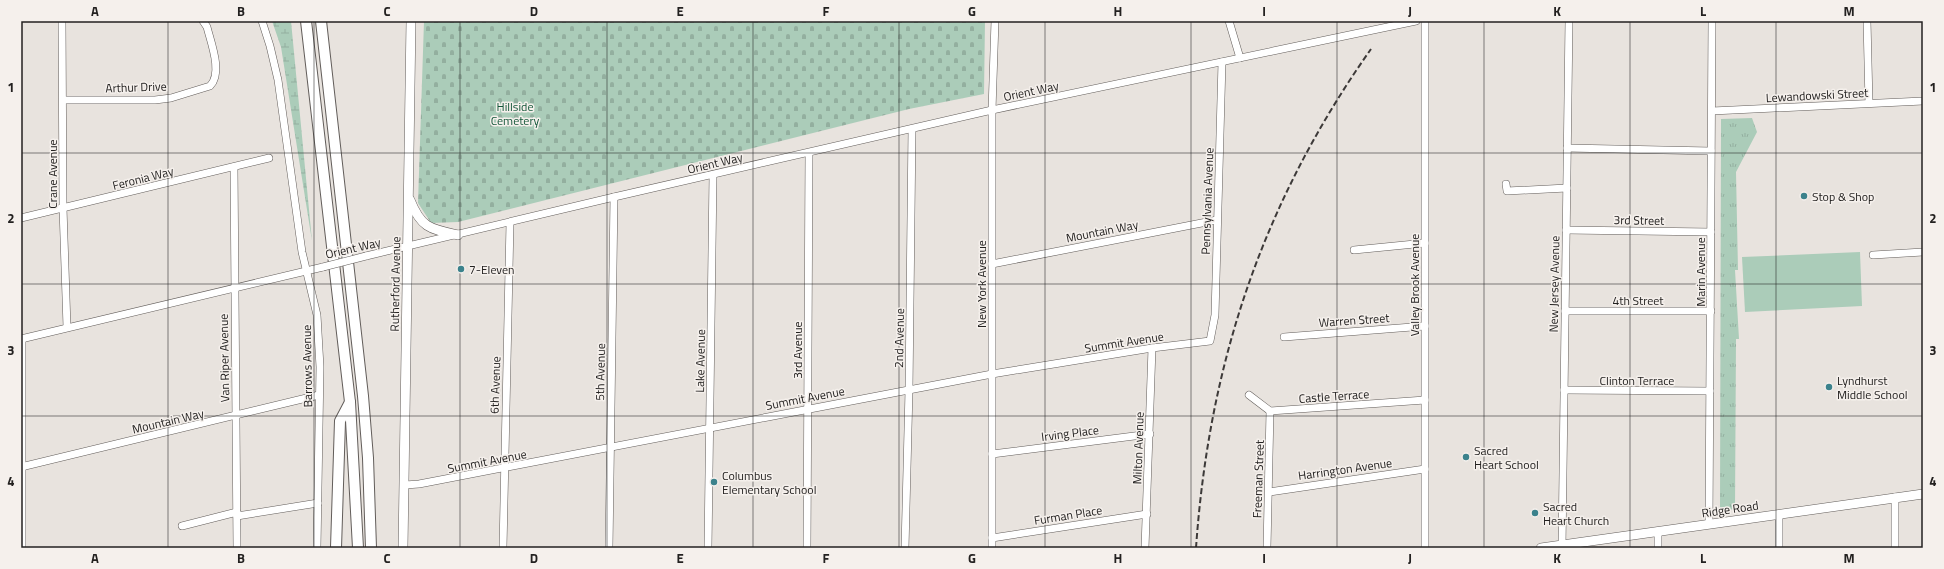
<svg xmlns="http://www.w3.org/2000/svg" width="1944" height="569" viewBox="0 0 1944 569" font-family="'Titillium Web',sans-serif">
  <defs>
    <pattern id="grass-tufts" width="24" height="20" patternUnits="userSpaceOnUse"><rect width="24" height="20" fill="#abccb9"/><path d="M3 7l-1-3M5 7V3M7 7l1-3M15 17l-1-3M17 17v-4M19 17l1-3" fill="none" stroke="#93af9f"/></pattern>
    <pattern id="wetland-marsh" width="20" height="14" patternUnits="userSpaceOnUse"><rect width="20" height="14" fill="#abccb9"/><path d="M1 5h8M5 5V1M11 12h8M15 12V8" fill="none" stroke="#93af9f"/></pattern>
    <pattern id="cemetery-stones" width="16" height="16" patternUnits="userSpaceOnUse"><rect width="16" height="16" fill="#abccb9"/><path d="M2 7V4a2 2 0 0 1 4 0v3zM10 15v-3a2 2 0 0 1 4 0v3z" fill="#93af9f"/></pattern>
  </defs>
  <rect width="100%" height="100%" fill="#e8e3de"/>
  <!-- grass -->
  <polygon fill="url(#grass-tufts)" points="1752,118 1757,132 1736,172 1738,270 1735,270 1739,339 1736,339 1735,509 1720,511 1721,119"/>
  <!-- wetland -->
  <polygon fill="url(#wetland-marsh)" points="272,21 291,21 312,241 281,47"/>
  <!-- cemetery -->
  <polygon fill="url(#cemetery-stones)" points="424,21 985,21 984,94 909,109 458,222 431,223 418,203"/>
  <!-- pitch -->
  <polygon fill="#abccb9" points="1860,252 1862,306 1745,312 1742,257"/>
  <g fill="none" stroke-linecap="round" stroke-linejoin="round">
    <!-- minor casing -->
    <g stroke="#625d5a" stroke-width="8">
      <g id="minor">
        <polyline points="62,21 63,208 67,327"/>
        <polyline points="262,21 270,46 278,80 302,252 317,315 320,367 317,548"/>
        <polyline points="1229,21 1240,58"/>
        <polyline points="1425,21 1425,548"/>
        <polyline points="1867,21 1869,103"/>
        <path d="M64 100H155L171 98 210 86C223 73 211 43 207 27L203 21"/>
        <polyline points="1712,111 1923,101"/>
        <polyline points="1567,148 1711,151"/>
        <polyline points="234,167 237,548"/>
        <polyline points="1506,184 1507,191 1567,188"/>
        <polyline points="21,218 269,158"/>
        <polyline points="1566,230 1711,232"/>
        <polyline points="1354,250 1425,243"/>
        <polyline points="1873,255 1923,252"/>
        <polyline points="366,256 614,197 992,110 1416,21"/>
        <polyline points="992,264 1217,220"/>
        <polyline points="1565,311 1711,311"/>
        <polyline points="1284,337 1425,326"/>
        <polyline points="21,339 323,267"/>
        <polyline points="1564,390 1710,391"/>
        <polyline points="1249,395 1270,411 1425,400"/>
        <polyline points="992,454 1150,434"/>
        <polyline points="21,467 319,395"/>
        <polyline points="405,485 419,484 992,374 1152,348 1210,341 1215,315 1222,62"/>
        <polyline points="1269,492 1425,469"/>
        <polyline points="237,516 318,503"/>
        <polyline points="1709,524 1712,21"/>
        <polyline points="182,526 237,512"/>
        <polyline points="992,538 1147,514"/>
        <polyline points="22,548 22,339"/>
        <polyline points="503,548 510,223"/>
        <polyline points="609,548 614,197"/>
        <polyline points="708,548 713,175"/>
        <polyline points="807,548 809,153"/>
        <polyline points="905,548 909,390 912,129"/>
        <polyline points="992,548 992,110 995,21"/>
        <polyline points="1145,548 1152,348"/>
        <polyline points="1267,548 1270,411"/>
        <polyline points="1562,548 1569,21"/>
        <polyline points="1658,548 1658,531"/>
        <polyline points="1779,548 1779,514"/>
        <polyline points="1895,548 1895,497"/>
      </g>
    </g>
    <!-- major casing -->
    <g stroke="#625d5a" stroke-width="10">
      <g id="major">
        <path d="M410 200C421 228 430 229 458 235"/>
        <polyline points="403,548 411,21"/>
        <polyline points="1541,548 1923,494"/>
      </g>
    </g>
    <!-- highway casing -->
    <g stroke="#625d5a" stroke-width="12">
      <g id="highway">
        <polyline points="306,21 350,402 358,548"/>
        <polyline points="321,21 363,396 368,458 371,548"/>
        <polyline points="336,548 340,421 350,402"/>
      </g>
    </g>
    <!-- minor -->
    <use href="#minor" stroke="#fff" stroke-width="7"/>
    <!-- major -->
    <use href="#major" stroke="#fff" stroke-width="9"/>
    <!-- highway -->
    <use href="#highway" stroke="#fff" stroke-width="10"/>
    <!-- rail -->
    <path stroke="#3c3938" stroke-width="2" stroke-dasharray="6 3" stroke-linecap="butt" d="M1196 548C1209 362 1263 202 1371 49"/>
    <!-- minor-bridge casing -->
    <g stroke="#625d5a" stroke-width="8" stroke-linecap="butt">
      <polyline id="minor-bridge" points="323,267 366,256"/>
    </g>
    <!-- minor-bridge -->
    <use href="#minor-bridge" stroke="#fff" stroke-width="7"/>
  </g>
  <!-- grid -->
  <path fill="none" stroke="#232120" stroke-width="1" stroke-opacity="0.55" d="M168 21V548M314 21V548M460 21V548M607 21V548M753 21V548M899 21V548M1045 21V548M1191 21V548M1337 21V548M1484 21V548M1630 21V548M1776 21V548M21 153H1923M21 284H1923M21 416H1923"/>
  <!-- markers -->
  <g fill="#3b828c" stroke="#f5f0ec" stroke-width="1.5">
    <circle cx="1804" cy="196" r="4"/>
    <circle cx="461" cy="269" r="4"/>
    <circle cx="1829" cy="387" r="4"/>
    <circle cx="1466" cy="457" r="4"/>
    <circle cx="714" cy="482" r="4"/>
    <circle cx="1535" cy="513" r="4"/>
  </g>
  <g text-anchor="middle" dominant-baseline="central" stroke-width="3" stroke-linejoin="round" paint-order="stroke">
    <!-- street labels -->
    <g font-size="12" fill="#232120" stroke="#f5f0ec">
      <text transform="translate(136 87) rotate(-2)">Arthur Drive</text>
      <text transform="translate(1031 91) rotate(-12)">Orient Way</text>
      <text transform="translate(1817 95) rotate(-3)">Lewandowski Street</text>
      <text transform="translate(715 163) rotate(-13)">Orient Way</text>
      <text transform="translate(52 174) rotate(-90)">Crane Avenue</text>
      <text transform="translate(143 178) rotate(-14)">Feronia Way</text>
      <text transform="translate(1207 201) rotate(-88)">Pennsylvania Avenue</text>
      <text transform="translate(1639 220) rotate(1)">3rd Street</text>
      <text transform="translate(1102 231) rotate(-11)">Mountain Way</text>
      <text transform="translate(353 248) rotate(-13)">Orient Way</text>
      <text transform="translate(1700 272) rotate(-90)">Marin Avenue</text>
      <text transform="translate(395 284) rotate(-89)">Rutherford Avenue</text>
      <text transform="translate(981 284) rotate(-90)">New York Avenue</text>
      <text transform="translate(1554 284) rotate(-89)">New Jersey Avenue</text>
      <text transform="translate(1414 285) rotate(-90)">Valley Brook Avenue</text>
      <text x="1638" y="300">4th Street</text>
      <text transform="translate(1354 320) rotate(-4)">Warren Street</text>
      <text transform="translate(899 338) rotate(-89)">2nd Avenue</text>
      <text transform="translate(1124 342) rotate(-9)">Summit Avenue</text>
      <text transform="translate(797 350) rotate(-90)">3rd Avenue</text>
      <text transform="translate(224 358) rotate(-91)">Van Riper Avenue</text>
      <text transform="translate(700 361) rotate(-89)">Lake Avenue</text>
      <text transform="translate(307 366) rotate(-91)">Barrows Avenue</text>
      <text transform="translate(600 372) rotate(-89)">5th Avenue</text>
      <text x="1637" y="380">Clinton Terrace</text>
      <text transform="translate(495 385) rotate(-88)">6th Avenue</text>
      <text transform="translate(1334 396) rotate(-4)">Castle Terrace</text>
      <text transform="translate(805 398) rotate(-11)">Summit Avenue</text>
      <text transform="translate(168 421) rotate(-13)">Mountain Way</text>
      <text transform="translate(1070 433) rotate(-7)">Irving Place</text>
      <text transform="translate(1138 448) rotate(-88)">Milton Avenue</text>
      <text transform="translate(487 461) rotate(-11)">Summit Avenue</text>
      <text transform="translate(1345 469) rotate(-8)">Harrington Avenue</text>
      <text transform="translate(1258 479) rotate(-88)">Freeman Street</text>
      <text transform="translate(1730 509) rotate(-8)">Ridge Road</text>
      <text transform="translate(1068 515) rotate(-9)">Furman Place</text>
    </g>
    <!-- park labels -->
    <g font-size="12" fill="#115537" stroke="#f5f0ec">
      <text x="515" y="106">Hillside<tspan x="515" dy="14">Cemetery</tspan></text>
    </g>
    <!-- poi labels -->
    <g font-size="12" fill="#232120" stroke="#f5f0ec" text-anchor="start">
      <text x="1812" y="196">Stop &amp; Shop</text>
      <text x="469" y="269">7-Eleven</text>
      <text x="1837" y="380">Lyndhurst<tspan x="1837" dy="14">Middle School</tspan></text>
      <text x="1474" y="450">Sacred<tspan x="1474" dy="14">Heart School</tspan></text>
      <text x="722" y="475">Columbus<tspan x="722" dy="14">Elementary School</tspan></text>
      <text x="1543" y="506">Sacred<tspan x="1543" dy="14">Heart Church</tspan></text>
    </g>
  </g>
  <!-- border -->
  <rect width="1944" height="569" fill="none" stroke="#f5f0ec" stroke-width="44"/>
  <rect x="22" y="22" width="1900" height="525" fill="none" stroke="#232120" stroke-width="1.5"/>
  <g font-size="13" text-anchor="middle" font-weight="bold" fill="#232120">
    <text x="95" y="16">A</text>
    <text x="241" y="16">B</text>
    <text x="387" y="16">C</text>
    <text x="534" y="16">D</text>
    <text x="680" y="16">E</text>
    <text x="826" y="16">F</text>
    <text x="972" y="16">G</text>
    <text x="1118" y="16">H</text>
    <text x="1264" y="16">I</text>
    <text x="1410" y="16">J</text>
    <text x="1557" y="16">K</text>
    <text x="1703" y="16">L</text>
    <text x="1849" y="16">M</text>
    <text x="11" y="92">1</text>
    <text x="1933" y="92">1</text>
    <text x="11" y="223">2</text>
    <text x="1933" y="223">2</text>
    <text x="11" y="355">3</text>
    <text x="1933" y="355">3</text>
    <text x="11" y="486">4</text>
    <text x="1933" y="486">4</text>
    <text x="95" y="563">A</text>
    <text x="241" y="563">B</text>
    <text x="387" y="563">C</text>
    <text x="534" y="563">D</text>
    <text x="680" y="563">E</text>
    <text x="826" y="563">F</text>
    <text x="972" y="563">G</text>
    <text x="1118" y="563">H</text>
    <text x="1264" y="563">I</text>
    <text x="1410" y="563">J</text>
    <text x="1557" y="563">K</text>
    <text x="1703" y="563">L</text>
    <text x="1849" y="563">M</text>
  </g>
</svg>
